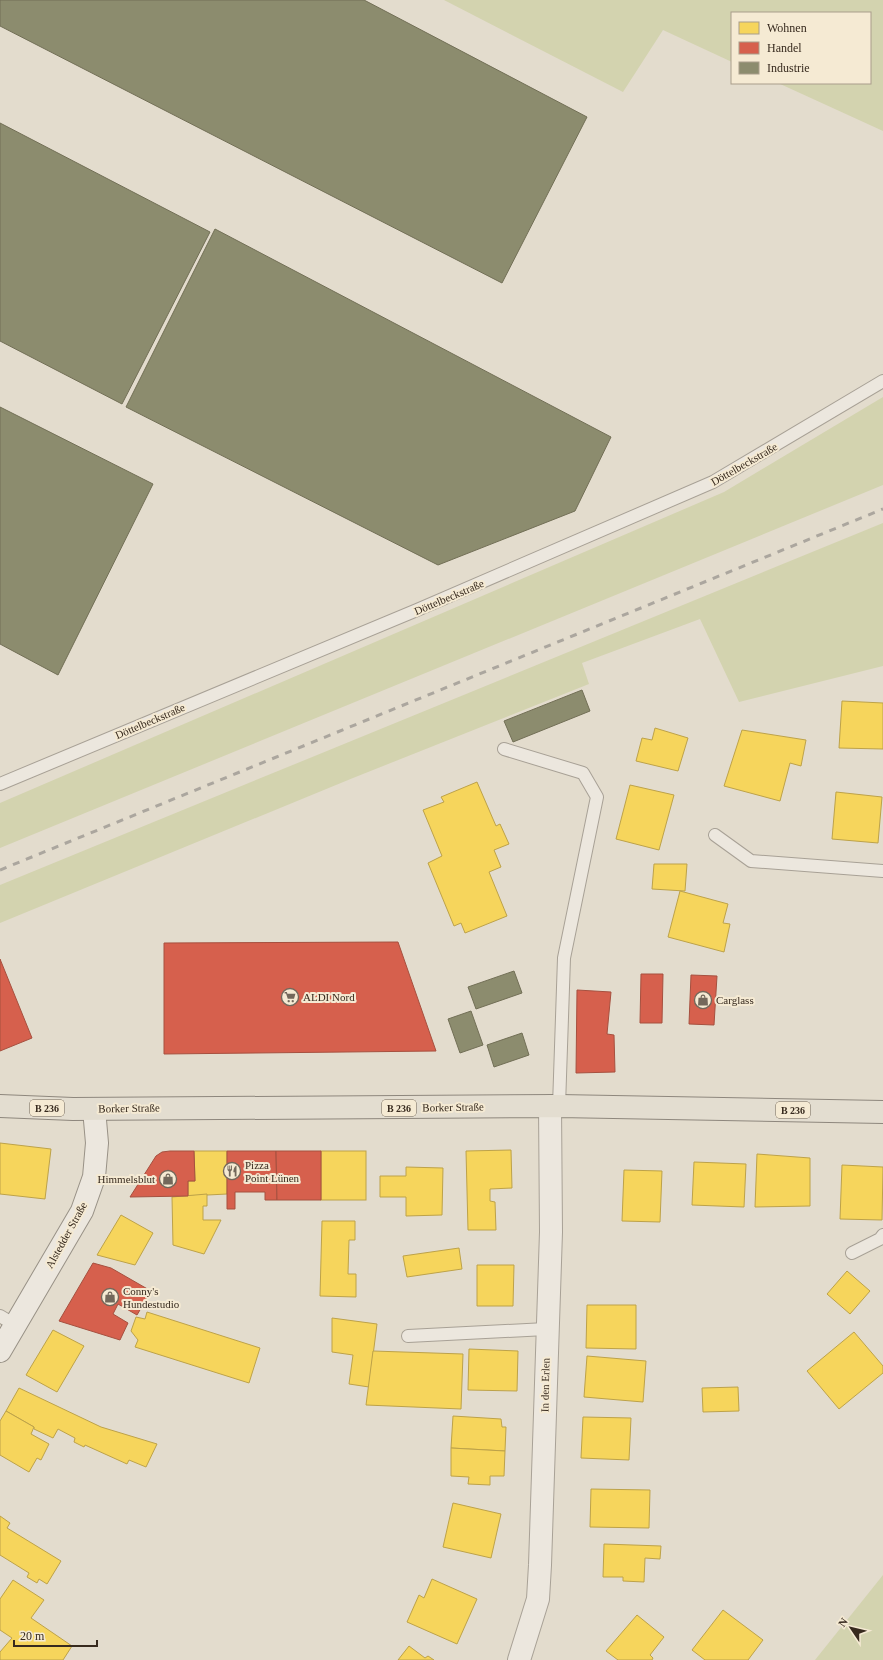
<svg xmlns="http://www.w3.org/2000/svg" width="883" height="1660" viewBox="0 0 883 1660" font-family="Georgia,serif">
  <rect width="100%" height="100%" fill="#e3dccd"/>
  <!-- green -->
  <g fill="#d3d3af">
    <polygon points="444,0 883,0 883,131 778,83 870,83 870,13 732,13 732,62 663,30 623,92"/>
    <polygon points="883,397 883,485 0,848 0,803 724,492"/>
    <polygon points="883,523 883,666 739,702 700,619 582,663 589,684 353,778 0,923 0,885"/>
    <polygon points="883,1575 883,1660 815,1660"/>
  </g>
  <!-- homes -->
  <g fill="#f6d55c" stroke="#bda249">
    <polygon points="842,701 883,703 883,749 839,748"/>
    <polygon points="655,728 688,738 678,771 636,761 642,738 652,740"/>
    <polygon points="742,730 806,740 801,766 790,763 780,801 724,786"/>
    <polygon points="477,782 496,826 500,824 509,844 494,850 501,867 489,872 507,916 465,933 461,923 454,926 428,863 442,856 423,810 444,802 441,797"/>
    <polygon points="630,785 674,795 659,850 616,839"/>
    <polygon points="836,792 882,797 878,843 832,839"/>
    <polygon points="654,864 687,864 685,891 652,889"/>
    <polygon points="680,891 728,904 723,923 730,924 724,952 668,937"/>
    <polygon points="0,1143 51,1149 45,1199 0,1194"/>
    <polygon points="511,1150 512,1188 490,1189 490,1201 495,1202 496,1230 468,1230 466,1151"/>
    <polygon points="194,1151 227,1151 227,1194 188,1196 188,1181 195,1181"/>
    <rect x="321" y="1151" width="45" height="49"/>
    <polygon points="757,1154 810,1158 810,1206 755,1207"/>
    <polygon points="694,1162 746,1164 744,1207 692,1205"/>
    <polygon points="842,1165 883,1167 882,1220 840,1219"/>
    <polygon points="406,1167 443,1168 442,1215 406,1216 406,1197 380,1197 380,1176 406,1176"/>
    <polygon points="624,1170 662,1171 660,1222 622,1221"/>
    <polygon points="207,1194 207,1206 203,1206 203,1220 221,1220 204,1254 173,1245 172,1197"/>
    <polygon points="121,1215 153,1233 135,1265 97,1255"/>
    <polygon points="322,1221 355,1221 355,1240 349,1240 348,1274 356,1274 356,1297 320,1296"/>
    <polygon points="459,1248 462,1269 407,1277 403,1256"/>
    <polygon points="477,1265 514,1265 513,1306 477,1306"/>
    <polygon points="847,1271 870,1291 850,1314 827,1294"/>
    <polygon points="587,1305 636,1305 636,1349 586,1348"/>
    <polygon points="147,1312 260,1348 249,1383 135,1347 138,1340 131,1331 136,1317 145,1319"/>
    <polygon points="332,1318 377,1324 369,1387 349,1384 353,1355 332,1352"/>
    <polygon points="53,1330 84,1346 57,1392 26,1375"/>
    <polygon points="854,1332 883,1366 883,1373 839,1409 807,1371"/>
    <polygon points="469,1349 518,1351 517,1391 468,1390"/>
    <polygon points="373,1351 463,1354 461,1409 366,1405"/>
    <polygon points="587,1356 646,1361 643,1402 584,1397"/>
    <polygon points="738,1387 739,1411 703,1412 702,1388"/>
    <polygon points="19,1388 101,1427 157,1444 146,1467 129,1460 127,1464 85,1445 84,1447 74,1442 75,1438 58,1429 53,1438 34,1429 34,1427 6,1411"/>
    <polygon points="6,1411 34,1427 31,1434 49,1444 41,1460 37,1458 29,1472 0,1455 0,1421"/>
    <polygon points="453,1416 501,1419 502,1427 506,1427 505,1451 451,1448"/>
    <polygon points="583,1417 631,1418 629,1460 581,1458"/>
    <polygon points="451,1448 505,1451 504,1476 490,1476 490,1485 468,1484 469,1477 451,1476"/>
    <polygon points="591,1489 650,1490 649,1528 590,1527"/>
    <polygon points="453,1503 501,1514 491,1558 443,1547"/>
    <polygon points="0,1516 10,1523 7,1528 61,1561 47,1584 39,1579 37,1583 27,1577 29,1573 0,1555"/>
    <polygon points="604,1544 661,1546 660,1559 645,1558 644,1582 623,1581 623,1577 603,1577"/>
    <polygon points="432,1579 477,1599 457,1644 407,1622 419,1595 424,1598"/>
    <polygon points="13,1580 44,1600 31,1618 72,1646 63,1660 0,1660 0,1652 12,1638 0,1630 0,1599"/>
    <polygon points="723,1610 763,1640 748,1660 705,1660 692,1650"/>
    <polygon points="637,1615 664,1637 650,1655 653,1658 652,1660 618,1660 606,1651"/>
    <polygon points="409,1646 425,1658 428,1656 434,1660 398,1660"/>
  </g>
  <!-- shops -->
  <g fill="#d6604d" stroke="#a6503f">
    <polygon points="398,942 436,1051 164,1054 164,943"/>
    <polygon points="0,959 32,1038 0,1051"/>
    <polygon points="641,974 663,974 662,1023 640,1023"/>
    <polygon points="691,975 717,976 714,1025 689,1024"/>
    <polygon points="577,990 611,992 607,1034 614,1035 615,1072 576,1073"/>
    <polygon points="170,1151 194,1151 195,1181 188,1181 188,1196 130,1197 156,1156 162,1152"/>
    <polygon points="227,1151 276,1151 277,1200 265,1200 265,1192 235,1192 235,1209 227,1209"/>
    <polygon points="276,1151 321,1151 321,1200 277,1200"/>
    <polygon points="93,1263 111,1268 151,1291 137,1315 118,1304 113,1314 128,1323 120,1340 59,1321"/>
  </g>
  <!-- industry -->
  <g fill="#8c8c6e" stroke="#726f56">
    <polygon points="0,0 364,0 587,117 502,283 0,26"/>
    <polygon points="0,123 210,232 122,404 0,341"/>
    <polygon points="215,229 611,437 575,511 438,565 126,407"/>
    <polygon points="0,407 153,484 58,675 0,644"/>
    <polygon points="582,690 590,711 513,742 504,721"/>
    <polygon points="514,971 522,993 476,1009 468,987"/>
    <polygon points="471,1011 483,1045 460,1053 448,1019"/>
    <polygon points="522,1033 529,1055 494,1067 487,1045"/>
  </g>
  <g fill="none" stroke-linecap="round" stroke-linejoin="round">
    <!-- lane casing -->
    <g stroke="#a8a196" stroke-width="14">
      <g id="lane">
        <polyline points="504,749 583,773 597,797 564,958 559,1106"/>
        <polyline points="0,784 417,610 713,482 883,381"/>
        <polyline points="715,835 751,861 883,871"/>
        <polyline points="852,1253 880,1239 883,1235"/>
        <polyline points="0,1316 15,1325"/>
        <polyline points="408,1336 546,1329"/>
      </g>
    </g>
    <!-- street casing -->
    <g stroke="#a8a196" stroke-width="24">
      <polyline id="street" points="519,1660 538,1599 540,1565 551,1232 550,1106"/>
    </g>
    <!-- secondary casing -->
    <g stroke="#989186" stroke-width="24">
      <polyline id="secondary" points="0,1351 82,1211 94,1177 97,1143 94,1109"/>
    </g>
    <!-- primary casing -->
    <g stroke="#8e877d" stroke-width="24">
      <polyline id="primary" points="0,1106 73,1109 559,1106 883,1112"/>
    </g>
    <!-- lane -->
    <use href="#lane" stroke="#ece7de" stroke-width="12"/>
    <!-- street -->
    <use href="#street" stroke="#ece7de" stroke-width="22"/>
    <!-- secondary -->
    <use href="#secondary" stroke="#ece7de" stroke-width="22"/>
    <!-- primary -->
    <use href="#primary" stroke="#e3ddd0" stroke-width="22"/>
    <!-- rail -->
    <polyline stroke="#aba69e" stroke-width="3" stroke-dasharray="7 7" stroke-linecap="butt" points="0,870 883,509"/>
  </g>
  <!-- icons -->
  <defs>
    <g id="supermarket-ring" transform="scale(0.9)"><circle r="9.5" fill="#f5ead3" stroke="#73685b" stroke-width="1.5"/><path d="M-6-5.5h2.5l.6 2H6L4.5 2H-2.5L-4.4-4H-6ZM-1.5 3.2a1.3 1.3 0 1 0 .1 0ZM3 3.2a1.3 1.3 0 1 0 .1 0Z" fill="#73685b"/></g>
    <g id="shop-ring" transform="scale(0.9)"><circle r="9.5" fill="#f5ead3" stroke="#73685b" stroke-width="1.5"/><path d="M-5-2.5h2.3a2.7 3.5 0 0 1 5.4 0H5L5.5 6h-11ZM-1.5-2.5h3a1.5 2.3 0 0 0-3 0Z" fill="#73685b"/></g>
    <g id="restaurant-ring" transform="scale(0.9)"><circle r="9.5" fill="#f5ead3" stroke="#73685b" stroke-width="1.5"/><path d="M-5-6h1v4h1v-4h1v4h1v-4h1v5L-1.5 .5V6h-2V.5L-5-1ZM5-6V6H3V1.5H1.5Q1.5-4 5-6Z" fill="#73685b"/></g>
  </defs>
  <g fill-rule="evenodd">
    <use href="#supermarket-ring" x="290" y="997"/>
    <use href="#shop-ring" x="703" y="1000"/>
    <use href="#restaurant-ring" x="232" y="1171"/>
    <use href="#shop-ring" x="168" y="1179"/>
    <use href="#shop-ring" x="110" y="1297"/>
  </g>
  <g text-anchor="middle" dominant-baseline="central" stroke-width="4" stroke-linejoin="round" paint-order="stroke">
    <!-- shield labels -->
    <g fill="#f5ead3" stroke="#706454" stroke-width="1">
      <rect x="30" y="1100" width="34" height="16" rx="3"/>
      <rect x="382" y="1100" width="34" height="16" rx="3"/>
      <rect x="776" y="1102" width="34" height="16" rx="3"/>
    </g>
    <g font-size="10" font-weight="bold" fill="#372a1e">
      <text x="47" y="1108">B 236</text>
      <text x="399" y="1108">B 236</text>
      <text x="793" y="1110">B 236</text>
    </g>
    <!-- street labels -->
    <g font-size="11" fill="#372a1e" stroke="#f5ead3">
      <text transform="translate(744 464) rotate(-30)">Döttelbeckstraße</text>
      <text transform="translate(449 597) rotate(-23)">Döttelbeckstraße</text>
      <text transform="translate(150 721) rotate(-23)">Döttelbeckstraße</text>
      <text transform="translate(453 1107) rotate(-1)">Borker Straße</text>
      <text transform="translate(129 1108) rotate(-1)">Borker Straße</text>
      <text transform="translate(66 1235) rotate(-61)">Alstedder Straße</text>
      <text transform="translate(545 1385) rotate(-89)">In den Erlen</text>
    </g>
    <!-- poi labels -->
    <g font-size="11" fill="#372a1e" stroke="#f5ead3" text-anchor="start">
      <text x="303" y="997">ALDI Nord</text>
      <text x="716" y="1000">Carglass</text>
      <text x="245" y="1165">Pizza<tspan x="245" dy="13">Point Lünen</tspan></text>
      <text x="155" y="1179" text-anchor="end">Himmelsblut</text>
      <text x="123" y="1291">Conny's<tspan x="123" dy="13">Hundestudio</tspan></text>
    </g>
  </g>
  <!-- legend -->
  <rect x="731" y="12" width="140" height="72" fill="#f5ead3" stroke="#a99d8b"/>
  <rect x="739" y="22" width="20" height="12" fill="#f6d55c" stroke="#a99d8b"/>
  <text x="767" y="32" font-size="12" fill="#372a1e">Wohnen</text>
  <rect x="739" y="42" width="20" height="12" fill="#d6604d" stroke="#a99d8b"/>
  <text x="767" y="52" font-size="12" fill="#372a1e">Handel</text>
  <rect x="739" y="62" width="20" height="12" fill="#8c8c6e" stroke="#a99d8b"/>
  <text x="767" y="72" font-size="12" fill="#372a1e">Industrie</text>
  <!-- north arrow -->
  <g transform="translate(851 1628) rotate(305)" stroke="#f5ead3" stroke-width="3" paint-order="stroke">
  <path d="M0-3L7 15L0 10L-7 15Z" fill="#372a1e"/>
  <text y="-6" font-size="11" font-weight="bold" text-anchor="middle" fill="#372a1e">N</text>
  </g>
  <!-- scale -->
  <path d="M14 1640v6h83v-6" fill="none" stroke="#372a1e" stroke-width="2"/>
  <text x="20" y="1640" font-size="12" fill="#372a1e" stroke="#f5ead3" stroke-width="3" paint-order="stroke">20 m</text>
</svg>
